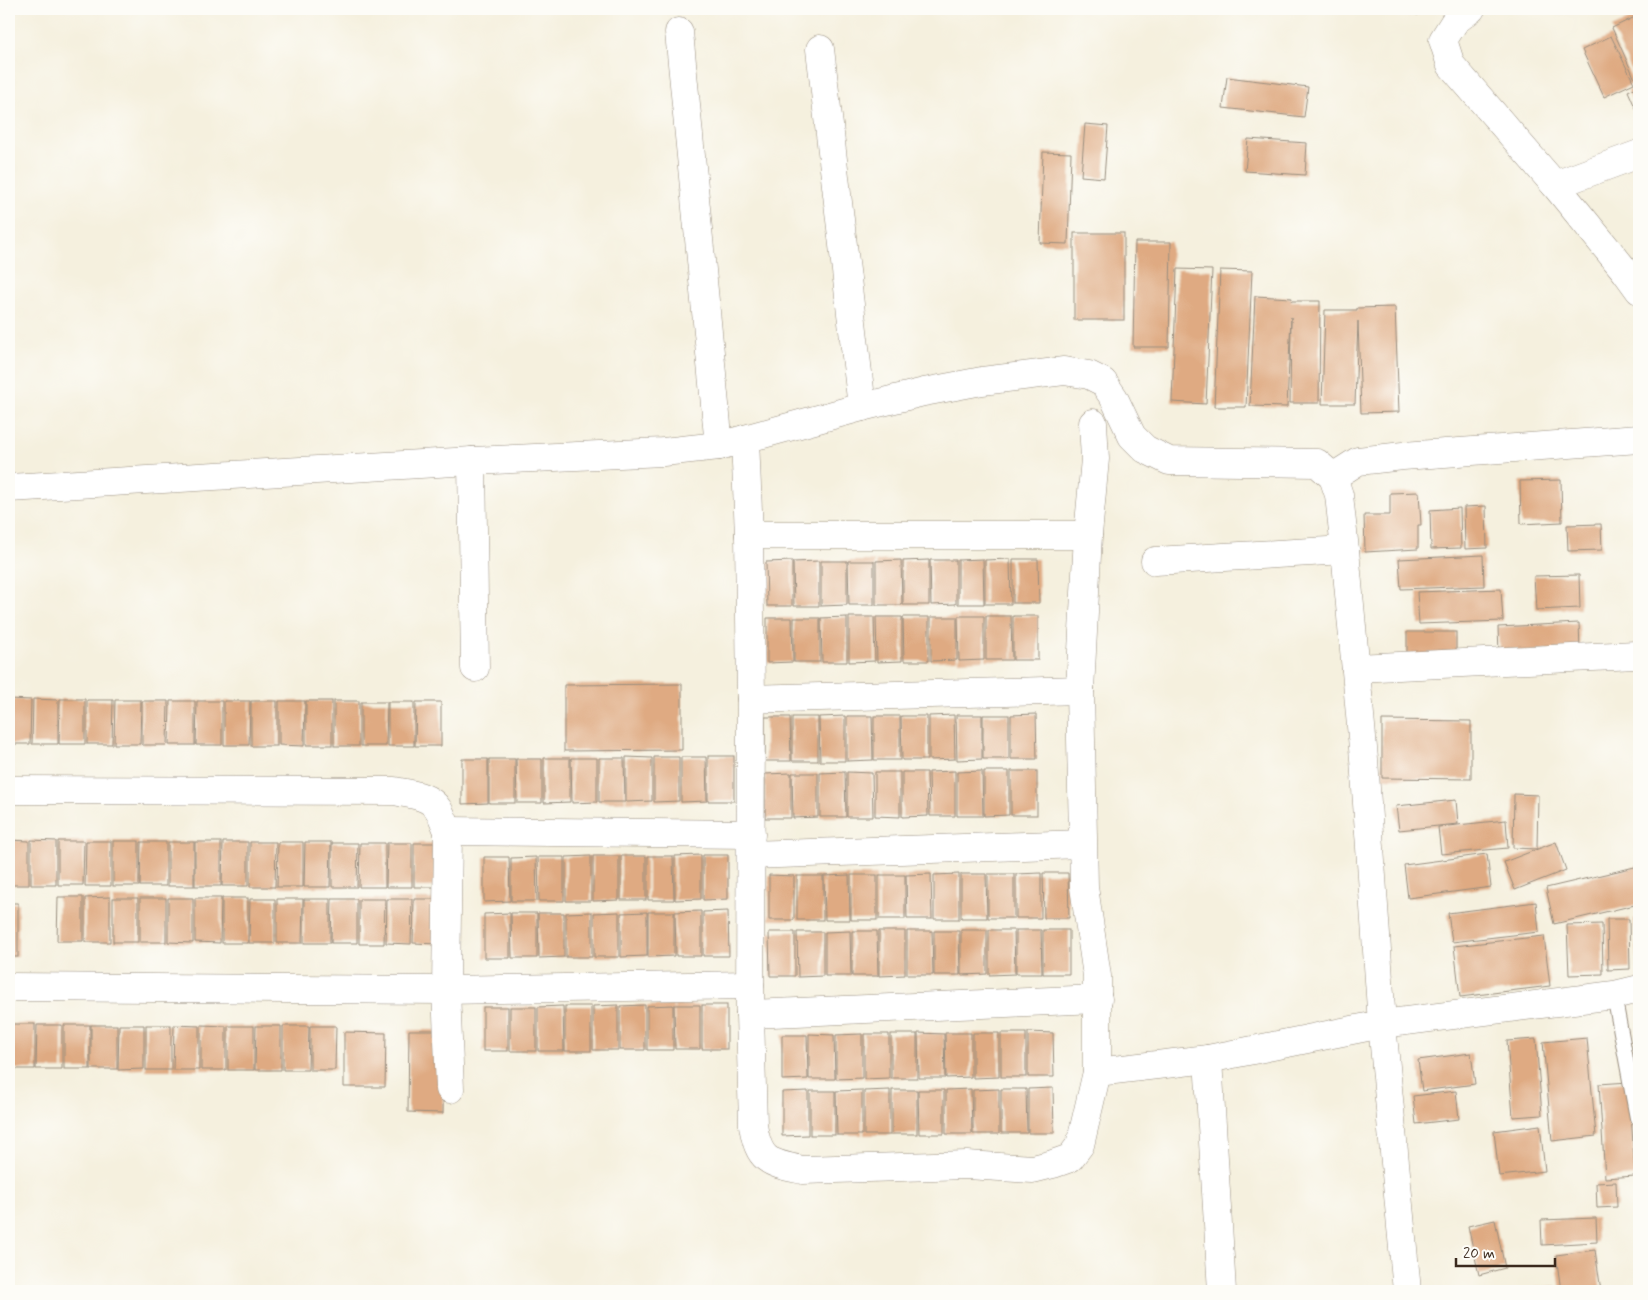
<svg xmlns="http://www.w3.org/2000/svg" width="1648" height="1300" viewBox="0 0 1648 1300" font-family="Mynerve,sans-serif">
  <rect width="100%" height="100%" fill="#fdfcf7"/>
  <filter id="ink" filterUnits="userSpaceOnUse"><feTurbulence type="fractalNoise" baseFrequency=".02" numOctaves="2"/><feDisplacementMap in="SourceGraphic" scale="10" xChannelSelector="R" yChannelSelector="G"/><feConvolveMatrix kernelMatrix="1 2 1 2 8 2 1 2 1" color-interpolation-filters="sRGB"/></filter>
  <filter id="wash" filterUnits="userSpaceOnUse"><feTurbulence type="fractalNoise" baseFrequency=".0096" numOctaves="4" result="noise"/><feDisplacementMap in="SourceGraphic" scale="20" xChannelSelector="R" yChannelSelector="G"/><feGaussianBlur stdDeviation="1.12" result="paint"/><feColorMatrix in="noise" values="0 0 0 0 0 0 0 0 0 0 0 0 0 0 0 0 0 1.4 0 .05"/><feComposite in="paint" operator="in"/></filter>
  <g filter="url(#wash)">
    <rect width="100%" height="100%" fill="#f5f0de"/>
    <g id="blocks">
      <!-- building -->
      <g fill="#dfaa82">
        <polygon points="1391,9 1419,9 1418,15"/>
        <polygon points="1639,15 1639,77 1635,79 1612,28"/>
        <polygon points="1611,36 1634,83 1604,97 1582,50"/>
        <polygon points="1227,77 1308,87 1304,117 1223,108"/>
        <polygon points="1639,86 1639,116 1628,91"/>
        <polygon points="1085,124 1108,126 1104,178 1081,176"/>
        <polygon points="1248,139 1307,143 1305,175 1245,171"/>
        <polygon points="1043,152 1071,153 1068,244 1040,243"/>
        <rect x="1074" y="233" width="50" height="87"/>
        <polygon points="1135,242 1171,242 1169,347 1133,347"/>
        <polygon points="1177,269 1212,270 1206,404 1172,402"/>
        <polygon points="1220,270 1252,271 1246,407 1214,407"/>
        <polygon points="1255,296 1292,298 1291,301 1320,301 1319,403 1290,403 1291,317 1287,407 1250,406"/>
        <polygon points="1395,307 1399,412 1361,413 1358,321 1355,404 1322,404 1325,310 1357,310 1357,308"/>
        <polygon points="1561,480 1562,522 1521,524 1520,481"/>
        <polygon points="1419,492 1421,525 1418,525 1418,549 1365,552 1364,515 1390,515 1390,493"/>
        <polygon points="1486,506 1487,548 1465,549 1464,507"/>
        <polygon points="1460,508 1461,548 1431,549 1430,510"/>
        <polygon points="1601,524 1602,550 1568,551 1567,525"/>
        <polygon points="1483,555 1484,586 1401,589 1399,559"/>
        <polygon points="983,559 984,604 958,604 958,560"/>
        <polygon points="1010,559 1011,604 985,604 985,560"/>
        <polygon points="1013,559 1038,559 1039,603 1013,603"/>
        <polygon points="901,560 902,605 876,605 876,561"/>
        <polygon points="929,560 929,605 903,605 903,561"/>
        <polygon points="930,560 956,560 956,604 931,605"/>
        <polygon points="792,561 792,606 767,606 766,562"/>
        <polygon points="819,561 819,606 794,606 793,562"/>
        <polygon points="821,561 847,561 847,605 821,606"/>
        <polygon points="848,561 874,561 874,605 849,605"/>
        <polygon points="1579,575 1580,608 1536,610 1534,576"/>
        <polygon points="1501,589 1503,621 1419,624 1417,592"/>
        <polygon points="958,616 984,616 984,660 959,661"/>
        <polygon points="986,616 1011,616 1012,660 986,660"/>
        <rect x="1013" y="616" width="25" height="44"/>
        <polygon points="847,617 847,662 822,662 821,618"/>
        <polygon points="849,617 874,617 875,661 849,662"/>
        <polygon points="876,617 902,617 902,661 877,662"/>
        <polygon points="903,617 929,617 929,661 904,661"/>
        <polygon points="931,617 957,617 957,660 931,661"/>
        <polygon points="767,618 792,618 793,662 767,663"/>
        <rect x="794" y="618" width="26" height="44"/>
        <polygon points="1579,623 1580,649 1499,653 1498,627"/>
        <rect x="1407" y="632" width="49" height="30"/>
        <polygon points="682,684 682,750 564,751 564,685"/>
        <polygon points="9,699 31,700 30,744 9,744"/>
        <polygon points="33,699 58,700 58,744 32,744"/>
        <polygon points="60,699 85,699 85,744 59,744"/>
        <polygon points="87,700 113,700 112,744 87,744"/>
        <polygon points="115,700 141,700 140,744 114,744"/>
        <polygon points="142,701 168,701 167,745 142,745"/>
        <polygon points="170,701 195,701 195,745 169,745"/>
        <polygon points="197,701 222,701 222,745 196,745"/>
        <polygon points="224,701 250,701 249,745 224,745"/>
        <rect x="251" y="701" width="26" height="45"/>
        <polygon points="279,701 305,701 304,746 279,745"/>
        <rect x="306" y="701" width="26" height="44"/>
        <rect x="334" y="701" width="25" height="45"/>
        <polygon points="361,702 387,702 386,746 361,746"/>
        <rect x="388" y="702" width="26" height="44"/>
        <polygon points="416,702 441,702 441,746 415,746"/>
        <polygon points="1036,714 1037,759 1011,759 1011,715"/>
        <polygon points="954,715 955,759 929,760 929,716"/>
        <polygon points="956,715 982,715 982,759 957,760"/>
        <rect x="983" y="715" width="26" height="44"/>
        <polygon points="845,716 845,761 820,761 819,717"/>
        <polygon points="847,716 872,716 873,760 847,761"/>
        <rect x="874" y="716" width="26" height="44"/>
        <polygon points="901,716 927,716 927,760 902,760"/>
        <polygon points="765,717 790,717 791,761 765,761"/>
        <rect x="792" y="717" width="26" height="44"/>
        <polygon points="1382,720 1471,721 1471,779 1382,778"/>
        <rect x="708" y="756" width="26" height="45"/>
        <polygon points="626,757 652,758 652,801 626,802"/>
        <polygon points="654,757 679,757 679,801 654,802"/>
        <polygon points="681,757 706,757 707,801 681,802"/>
        <polygon points="544,758 570,758 570,802 544,803"/>
        <polygon points="571,758 597,758 597,802 572,803"/>
        <polygon points="599,758 624,758 625,802 599,802"/>
        <polygon points="462,759 488,759 488,803 462,804"/>
        <rect x="489" y="759" width="26" height="44"/>
        <polygon points="516,759 542,759 542,803 517,803"/>
        <polygon points="955,771 955,816 930,816 929,772"/>
        <polygon points="982,771 983,816 957,816 957,772"/>
        <polygon points="984,771 1009,771 1009,815 984,816"/>
        <rect x="1011" y="771" width="26" height="44"/>
        <polygon points="845,772 846,817 820,817 820,773"/>
        <polygon points="847,772 872,773 873,817 847,817"/>
        <polygon points="875,772 900,772 900,817 875,816"/>
        <polygon points="902,772 927,772 928,816 902,817"/>
        <polygon points="791,773 791,818 765,818 765,774"/>
        <polygon points="792,773 818,773 818,817 793,818"/>
        <polygon points="1514,794 1538,795 1537,849 1513,848"/>
        <polygon points="1456,800 1458,824 1399,830 1396,806"/>
        <polygon points="1506,820 1508,848 1441,854 1438,827"/>
        <polygon points="9,840 29,841 29,885 9,885"/>
        <polygon points="31,840 56,841 56,885 31,885"/>
        <polygon points="58,841 84,841 83,885 58,885"/>
        <polygon points="86,841 111,841 111,886 85,886"/>
        <rect x="113" y="841" width="26" height="45"/>
        <polygon points="141,842 166,842 166,886 140,886"/>
        <rect x="168" y="842" width="26" height="44"/>
        <rect x="195" y="842" width="26" height="44"/>
        <polygon points="223,842 248,842 248,886 222,886"/>
        <polygon points="250,842 276,842 275,887 250,887"/>
        <polygon points="278,842 303,842 303,887 277,887"/>
        <polygon points="305,842 331,842 330,887 304,887"/>
        <polygon points="1556,842 1566,870 1515,890 1504,862"/>
        <polygon points="332,843 358,843 357,887 332,887"/>
        <polygon points="360,843 385,843 385,887 359,887"/>
        <polygon points="387,843 412,843 412,887 386,887"/>
        <polygon points="414,843 440,843 439,887 414,887"/>
        <polygon points="1487,854 1491,887 1408,898 1404,865"/>
        <polygon points="701,855 701,899 675,900 675,856"/>
        <polygon points="703,855 728,855 728,899 703,900"/>
        <polygon points="591,856 591,901 566,901 566,857"/>
        <polygon points="593,856 619,856 619,900 593,901"/>
        <rect x="621" y="856" width="25" height="44"/>
        <polygon points="648,856 673,856 674,900 648,900"/>
        <polygon points="484,857 509,857 510,901 484,902"/>
        <polygon points="536,857 537,901 511,901 511,858"/>
        <polygon points="538,857 564,857 564,901 539,901"/>
        <polygon points="1639,866 1639,904 1554,924 1546,888"/>
        <polygon points="1041,873 1041,918 1016,918 1016,874"/>
        <polygon points="1043,873 1068,873 1069,918 1044,918"/>
        <polygon points="931,874 932,919 907,919 906,875"/>
        <polygon points="959,874 959,919 934,919 934,875"/>
        <polygon points="961,874 986,874 987,918 961,918"/>
        <rect x="988" y="874" width="26" height="44"/>
        <polygon points="769,875 794,876 794,920 769,920"/>
        <polygon points="849,875 850,920 825,920 824,876"/>
        <rect x="851" y="875" width="26" height="45"/>
        <rect x="879" y="875" width="26" height="44"/>
        <rect x="797" y="876" width="26" height="44"/>
        <polygon points="58,897 83,897 83,941 57,941"/>
        <polygon points="110,897 110,942 85,942 85,898"/>
        <rect x="113" y="898" width="25" height="44"/>
        <rect x="140" y="898" width="26" height="44"/>
        <polygon points="168,898 193,898 193,943 168,942"/>
        <polygon points="195,898 221,898 220,943 195,942"/>
        <rect x="222" y="898" width="26" height="45"/>
        <polygon points="250,899 275,899 275,943 249,943"/>
        <polygon points="277,899 303,899 302,943 277,943"/>
        <rect x="304" y="899" width="26" height="44"/>
        <polygon points="332,899 357,899 357,943 331,943"/>
        <polygon points="359,899 385,899 384,944 359,944"/>
        <polygon points="387,899 412,899 411,944 386,943"/>
        <polygon points="414,899 439,899 438,944 413,943"/>
        <polygon points="1536,902 1539,932 1452,942 1448,913"/>
        <rect x="9" y="903" width="9" height="54"/>
        <polygon points="701,911 701,956 676,956 675,912"/>
        <polygon points="728,911 729,956 703,956 703,912"/>
        <polygon points="592,912 592,957 566,957 566,913"/>
        <polygon points="619,912 619,957 594,957 594,913"/>
        <polygon points="647,912 647,956 621,957 621,913"/>
        <polygon points="648,912 674,912 674,956 648,957"/>
        <polygon points="510,913 510,958 484,958 484,914"/>
        <polygon points="511,913 537,913 537,958 512,958"/>
        <polygon points="538,913 564,913 564,957 539,958"/>
        <polygon points="1639,918 1639,962 1638,962 1634,919"/>
        <polygon points="1607,919 1629,919 1630,969 1608,970"/>
        <polygon points="1602,924 1603,974 1569,975 1567,925"/>
        <polygon points="961,930 987,930 987,974 961,975"/>
        <polygon points="989,930 1014,930 1015,974 989,975"/>
        <polygon points="1016,930 1041,930 1042,974 1016,974"/>
        <rect x="1043" y="930" width="26" height="44"/>
        <polygon points="850,931 851,976 825,976 825,932"/>
        <polygon points="852,931 877,931 878,976 852,976"/>
        <polygon points="879,931 905,931 905,975 879,976"/>
        <polygon points="907,931 932,931 933,975 907,975"/>
        <polygon points="934,931 959,931 960,975 934,975"/>
        <polygon points="769,932 795,932 795,976 770,976"/>
        <polygon points="797,932 823,932 823,976 798,977"/>
        <polygon points="1544,936 1550,986 1460,997 1454,946"/>
        <polygon points="618,1005 618,1050 593,1050 593,1006"/>
        <polygon points="645,1005 645,1050 620,1050 620,1006"/>
        <polygon points="673,1005 673,1050 647,1050 647,1006"/>
        <polygon points="674,1005 700,1005 700,1049 675,1049"/>
        <rect x="702" y="1005" width="25" height="44"/>
        <polygon points="563,1006 564,1051 538,1051 538,1007"/>
        <rect x="565" y="1006" width="26" height="45"/>
        <rect x="483" y="1007" width="25" height="44"/>
        <rect x="510" y="1007" width="26" height="44"/>
        <rect x="9" y="1024" width="26" height="45"/>
        <polygon points="37,1025 62,1025 62,1069 36,1069"/>
        <rect x="64" y="1025" width="26" height="44"/>
        <rect x="91" y="1025" width="26" height="44"/>
        <polygon points="119,1025 144,1025 144,1069 118,1070"/>
        <rect x="146" y="1025" width="25" height="45"/>
        <polygon points="174,1025 199,1026 199,1070 173,1070"/>
        <polygon points="201,1025 226,1026 226,1070 201,1070"/>
        <rect x="228" y="1026" width="26" height="44"/>
        <polygon points="256,1026 281,1026 281,1070 255,1070"/>
        <polygon points="283,1026 309,1026 308,1070 283,1070"/>
        <polygon points="310,1026 336,1026 335,1070 310,1070"/>
        <polygon points="409,1030 444,1030 443,1113 408,1112"/>
        <polygon points="344,1032 386,1033 385,1087 344,1087"/>
        <polygon points="1028,1032 1053,1033 1054,1077 1028,1077"/>
        <polygon points="918,1033 944,1034 945,1078 919,1078"/>
        <polygon points="945,1033 971,1033 971,1077 946,1078"/>
        <polygon points="973,1033 999,1033 999,1077 973,1078"/>
        <rect x="1001" y="1033" width="25" height="44"/>
        <polygon points="809,1034 834,1035 835,1079 809,1079"/>
        <polygon points="862,1034 862,1078 836,1079 836,1035"/>
        <polygon points="864,1034 889,1034 889,1078 864,1079"/>
        <rect x="891" y="1034" width="26" height="44"/>
        <polygon points="782,1035 807,1035 808,1079 782,1080"/>
        <polygon points="1587,1038 1596,1136 1552,1141 1543,1042"/>
        <polygon points="1536,1039 1542,1115 1513,1117 1507,1041"/>
        <polygon points="1471,1053 1475,1084 1422,1091 1418,1060"/>
        <polygon points="1629,1082 1635,1176 1605,1178 1599,1084"/>
        <polygon points="1053,1088 1054,1133 1028,1133 1028,1089"/>
        <polygon points="971,1089 972,1134 946,1134 946,1090"/>
        <polygon points="999,1089 999,1134 973,1134 973,1090"/>
        <polygon points="1001,1089 1026,1089 1027,1133 1001,1133"/>
        <polygon points="862,1090 862,1135 837,1135 836,1091"/>
        <polygon points="890,1090 890,1135 864,1135 864,1091"/>
        <rect x="892" y="1090" width="25" height="44"/>
        <polygon points="918,1090 944,1090 944,1134 919,1134"/>
        <polygon points="808,1091 808,1135 782,1136 782,1092"/>
        <rect x="810" y="1091" width="25" height="44"/>
        <polygon points="1456,1091 1459,1119 1416,1124 1413,1096"/>
        <polygon points="1540,1125 1545,1171 1499,1176 1494,1131"/>
        <polygon points="1616,1182 1617,1207 1597,1208 1596,1183"/>
        <polygon points="1596,1218 1597,1242 1542,1245 1541,1220"/>
        <polygon points="1495,1220 1505,1268 1479,1275 1468,1226"/>
        <polygon points="1595,1250 1601,1291 1561,1291 1556,1255"/>
        <polygon points="1554,1286 1555,1291 1524,1291 1524,1289"/>
      </g>
    </g>
  </g>
  <g filter="url(#ink)">
    <use href="#blocks" fill-opacity="0" stroke="#988d7e" stroke-width="1"/>
    <g fill="none" stroke-linecap="round" stroke-linejoin="round">
      <!-- service casing -->
      <g stroke="#988d7e" stroke-width="16">
        <polyline id="service" points="1614,995 1637,1118"/>
      </g>
      <!-- minor casing -->
      <g stroke="#988d7e" stroke-width="29">
        <g id="minor">
          <polyline points="1471,9 1455,21 1443,40 1451,65 1555,185 1626,272 1639,290"/>
          <polyline points="679,32 719,446"/>
          <polyline points="820,49 862,407"/>
          <polyline points="1555,185 1639,154"/>
          <path d="M745 439 749 535 751 699 750 1014 753 1125C759 1162 769 1163 803 1170L967 1165 1033 1169 1053 1164 1070 1158 1080 1145 1097 1072V976L1084 887 1080 690 1088 535 1095 459 1093 423"/>
          <polyline points="472,461 475,668"/>
          <polyline points="1333,477 1358,461 1403,456 1639,439"/>
          <polyline points="9,488 472,461 663,452 719,446 862,407 924,392 982,381 1064,371 1089,375 1103,382 1114,398 1132,436 1145,449 1169,461 1317,463 1333,477 1339,495 1345,550 1364,759 1382,1024 1407,1291"/>
          <polyline points="749,535 1088,535"/>
          <polyline points="1155,561 1345,550"/>
          <polyline points="1356,668 1636,655"/>
          <polyline points="751,699 1080,690"/>
          <path d="M9 790 394 791C409 794 429 795 438 809 442 815 445 824 448 831L446 990 450 1089"/>
          <polyline points="448,831 751,834"/>
          <polyline points="752,855 1082,844"/>
          <polyline points="9,987 446,990 750,985"/>
          <polyline points="750,1014 1098,999"/>
          <polyline points="1208,1059 1222,1291"/>
          <polyline points="1097,1072 1208,1059 1382,1024 1614,995 1639,989"/>
        </g>
      </g>
      <!-- service -->
      <use href="#service" stroke="#fff" stroke-width="14"/>
      <!-- minor -->
      <use href="#minor" stroke="#fff" stroke-width="28"/>
    </g>
  </g>
  <!-- margin -->
  <rect width="1648" height="1300" fill="none" stroke="#fdfcf7" stroke-width="30"/>
  <!-- scale -->
  <path d="M1456 1258v8h99v-8" fill="none" stroke="#3b2a1e" stroke-width="2.5"/>
  <text x="1463" y="1258" font-size="15" fill="#3b2a1e" stroke="#fdfcf7" stroke-width="4" paint-order="stroke">20 m</text>
</svg>
